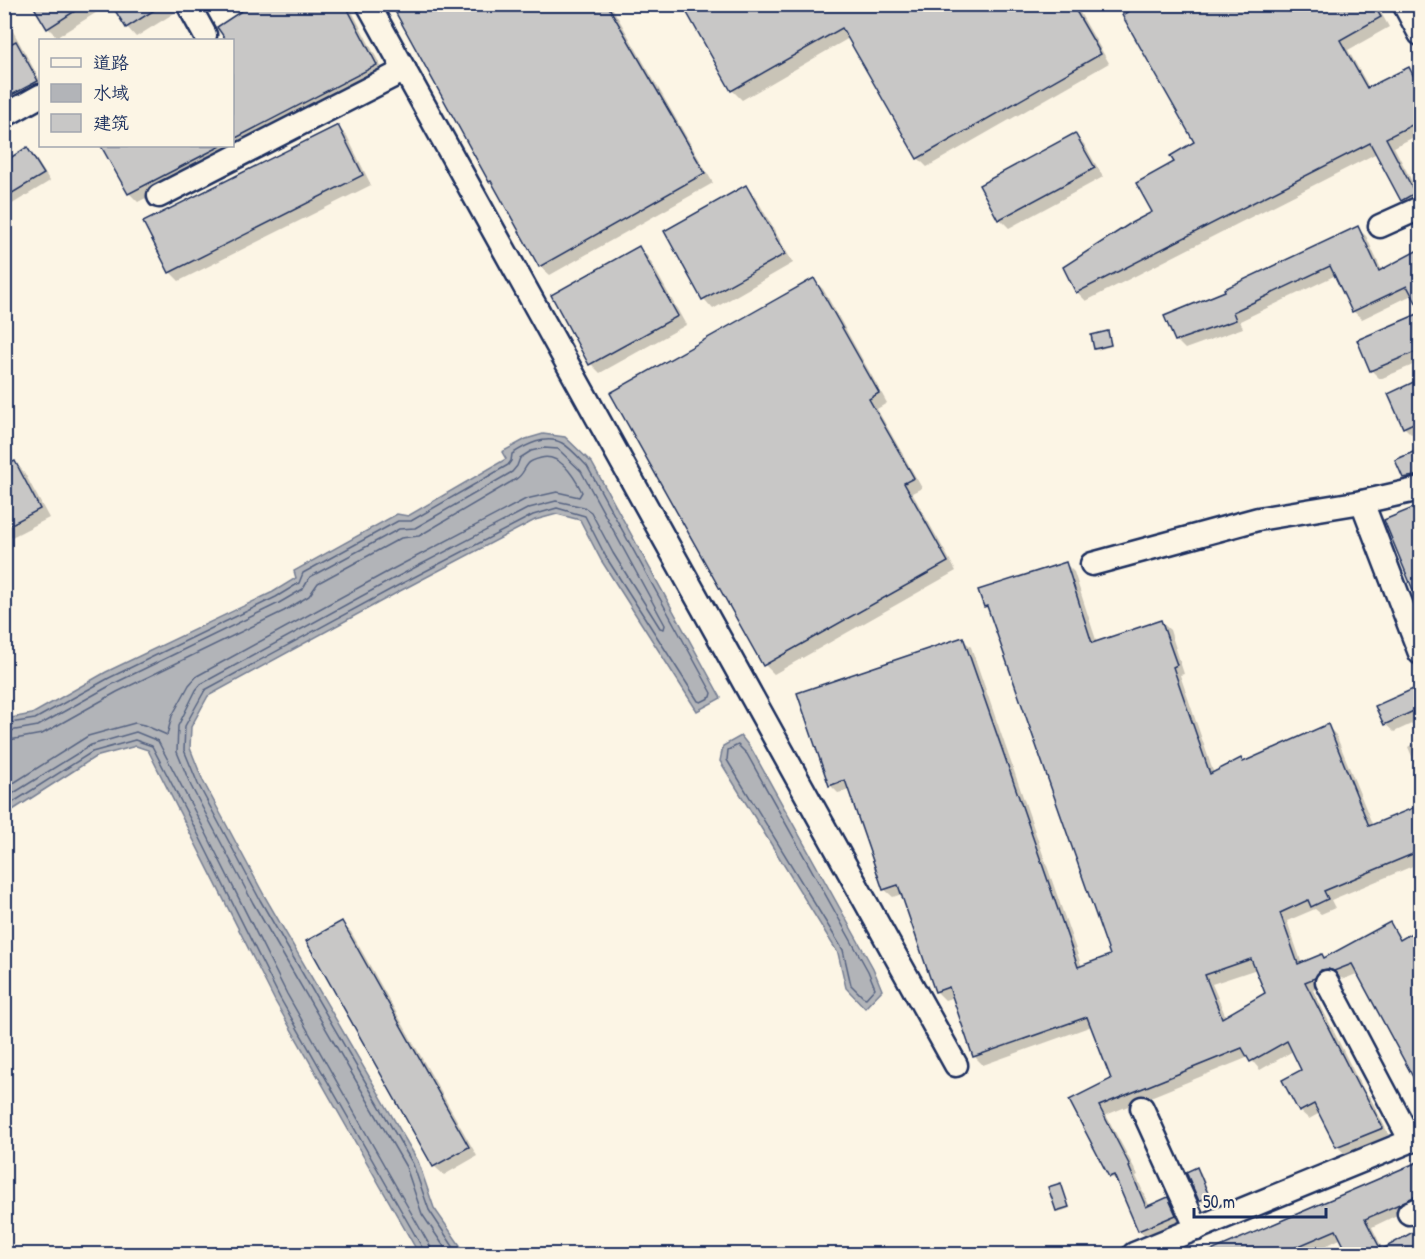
<svg xmlns="http://www.w3.org/2000/svg" width="1425" height="1259" viewBox="0 0 1425 1259" font-family="'Patrick Hand','LXGW WenKai TC',sans-serif">
  <rect width="100%" height="100%" fill="#fcf5e5"/>
  <filter id="ink" filterUnits="userSpaceOnUse"><feTurbulence type="fractalNoise" baseFrequency=".0167" numOctaves="2"/><feDisplacementMap in="SourceGraphic" scale="12" xChannelSelector="R" yChannelSelector="G"/><feConvolveMatrix kernelMatrix="1 2 1 2 8 2 1 2 1" color-interpolation-filters="sRGB"/></filter>
  <g filter="url(#ink)">
    <!-- water -->
    <g fill="#b2b4b8" stroke="#767f94" stroke-width="1.5">
      <polygon points="543,434 565,437 592,463 721,698 697,711 601,560 580,520 557,514 535,520 400,591 208,696 191,727 190,748 203,781 265,897 418,1161 434,1208 466,1254 419,1254 275,1001 148,750 136,746 95,757 5,815 5,719 32,714 106,672 273,592 296,578 294,571 397,514 408,516 506,459 502,452 526,439"/>
      <polygon points="741,736 752,750 873,968 882,990 865,1008 846,988 838,953 720,761 723,746"/>
    </g>
    <!-- shadow -->
    <g fill="#0003" fill-rule="evenodd">
      <polygon points="33,4 110,4 57,37 48,28"/>
      <polygon points="113,4 172,4 176,12 136,37 127,27"/>
      <polygon points="323,4 348,4 385,74 138,202 129,193 103,146 232,146 232,40 228,40 219,27"/>
      <polygon points="391,4 610,4 713,183 550,275 540,266 495,186 491,181"/>
      <polygon points="683,4 1075,4 1109,63 927,167 918,158 849,38 742,100 732,90"/>
      <polygon points="1118,4 1376,4 1389,27 1348,50 1370,89 1409,69 1420,83 1420,134 1394,147 1420,197 1420,204 1411,209 1402,200 1377,153 1086,301 1077,292 1154,213 1176,162 1196,143"/>
      <polygon points="4,15 40,80 40,94 4,113"/>
      <polygon points="338,127 347,136 371,185 179,281 170,272"/>
      <polygon points="1075,135 1084,144 1103,177 1009,228 1000,219 981,186"/>
      <polygon points="27,149 34,156 50,181 4,209 4,164"/>
      <polygon points="746,187 755,196 793,263 713,309 704,299 666,232"/>
      <polygon points="1357,228 1366,236 1382,271 1420,250 1420,307 1414,294 1362,319 1353,311 1336,275 1240,321 1243,328 1185,349 1176,340 1227,292"/>
      <polygon points="639,248 648,257 686,325 600,373 591,364"/>
      <polygon points="813,280 823,289 887,403 877,409 922,488 912,493 956,571 774,674 765,665"/>
      <polygon points="1420,315 1420,362 1380,379 1371,370 1359,340"/>
      <polygon points="1107,332 1112,346 1097,350 1095,348"/>
      <polygon points="1420,381 1420,430 1411,434 1404,427 1390,395"/>
      <polygon points="1420,451 1420,484 1412,485 1404,477 1397,461"/>
      <polygon points="15,462 24,472 49,518 4,541 4,468"/>
      <polygon points="1420,507 1420,605 1386,520"/>
      <path d="M1066 564 1074 572 1097 643 1161 622 1170 630 1184 674 1180 675 1214 774 1244 764 1327 726 1336 735 1373 826 1420 806V863L1331 900 1335 908 1321 914 1315 909 1287 921 1302 964 1325 959 1390 924 1402 940 1420 930V1085L1359 973 1344 979 1338 977 1330 978 1323 986 1313 990 1364 1092 1370 1097 1390 1137 1346 1155 1337 1146 1320 1113 1309 1119 1300 1111 1303 1071 1293 1051 1260 1070 1249 1057 1106 1115 1138 1175 1136 1176 1150 1207 1167 1199 1176 1208 1183 1224 1148 1239 1139 1230 1119 1185 1111 1176 1071 1101 1113 1080 1092 1026 983 1065 974 1056 954 997 945 1000 936 991 902 894 893 897 884 889 850 790 838 793 830 785 962 639 971 647 1082 967 1112 956 990 611 985 606ZM1394 932H1397L1405 946ZM1257 969 1267 994 1226 1017 1212 984Z"/>
      <polygon points="1420,687 1420,720 1394,732 1385,724 1377,707"/>
      <polygon points="1420,741 1420,775 1408,747"/>
      <polygon points="341,923 351,932 477,1156 444,1175 434,1166"/>
      <polygon points="1420,1163 1420,1204 1372,1227 1383,1250 1420,1230 1420,1254 1350,1254 1342,1238 1315,1251 1317,1254 1207,1254"/>
      <polygon points="1197,1169 1201,1173 1212,1201 1204,1204 1200,1200"/>
      <polygon points="1061,1185 1070,1208 1059,1212 1057,1210"/>
    </g>
    <g fill="none" stroke-linecap="round" stroke-linejoin="round">
      <!-- shore -->
      <g stroke="#576482" stroke-width="1.5">
        <path d="M4 724 35 719 109 678 276 597 299 583 303 573 398 521H411L508 465 511 461 512 454C526 445 546 434 562 443 571 448 580 459 587 466L712 693 711 697 701 702 698 701 606 557 585 516 557 508 533 515 397 586 205 690 185 726 184 750 198 784 260 900 413 1164 429 1210 458 1254"/>
        <polyline points="4,732 38,726 113,684 279,603 303,589 310,577 399,529 415,528 512,472 517,466 520,458 531,451 544,448 558,449 581,471 665,625 664,629 660,628 613,553 591,512 584,507 556,501 529,508 393,579 201,684 196,690 178,726 177,752 191,786 253,903 406,1167 422,1214 449,1254"/>
        <path d="M4 741 42 734 117 692 284 611 309 596 318 583 401 538 419 536 516 479C523 475 523 470 528 464 530 461 537 459 541 458 560 453 575 478 582 492L579 497 557 492 526 499 389 571 197 676 189 685 172 716 167 735 144 725 135 723 88 736 4 789"/>
        <polygon points="738,745 747,754 868,971 875,988 866,998 863,997 851,985 843,950 727,760 728,750"/>
        <polyline points="4,799 91,745 136,732 158,741 205,831 287,994 430,1246 432,1254"/>
        <polyline points="4,808 92,752 135,740 152,746 198,834 280,998 423,1249 424,1254"/>
      </g>
    </g>
    <!-- building -->
    <g fill="#c8c7c6" stroke="#1b2f5e" stroke-width="1.5" fill-rule="evenodd">
      <polygon points="32,4 86,4 47,29"/>
      <polygon points="111,4 164,4 126,28"/>
      <polygon points="252,4 345,4 377,65 232,140 232,40 226,40 217,27"/>
      <polygon points="391,4 607,4 705,173 539,267 491,181 489,182"/>
      <polygon points="682,4 1072,4 1101,54 917,159 842,28 731,91"/>
      <polygon points="1141,4 1373,4 1381,17 1340,40 1367,88 1409,67 1420,89 1420,121 1386,138 1415,193 1401,201 1370,143 1076,293 1063,267 1131,223 1152,212 1136,183 1174,162 1170,156 1194,142 1122,15"/>
      <polygon points="16,41 38,81 4,99 4,47"/>
      <polygon points="338,125 363,175 169,273 143,222"/>
      <polygon points="1075,133 1095,168 998,220 979,185"/>
      <polygon points="101,146 221,146 128,194"/>
      <polygon points="27,147 44,174 4,198 4,162"/>
      <polygon points="746,185 785,254 702,300 664,231"/>
      <polygon points="1358,226 1379,271 1420,249 1420,310 1407,286 1352,312 1330,266 1233,312 1236,320 1175,341 1164,316 1225,291 1224,289"/>
      <polygon points="639,246 678,316 589,365 551,295"/>
      <polygon points="814,278 879,393 869,399 914,478 904,483 948,562 763,666 610,393"/>
      <polygon points="1420,313 1420,350 1370,371 1357,340"/>
      <polygon points="1108,331 1111,345 1094,349 1091,335"/>
      <polygon points="1420,379 1420,420 1403,428 1388,394"/>
      <polygon points="1420,449 1420,475 1403,478 1395,460"/>
      <polygon points="15,461 40,509 4,528 4,466"/>
      <polygon points="1420,505 1420,607 1384,520"/>
      <path d="M1066 562 1092 643 1161 620 1177 665 1173 667 1210 774 1241 758 1243 762 1328 724 1369 826 1420 805V851L1324 891 1328 899 1311 907 1308 900 1280 913 1298 964 1322 954 1324 958 1390 922 1400 940 1420 928V1090L1352 964 1334 971 1328 969 1321 970 1315 978 1305 982 1359 1088 1361 1087 1383 1128 1336 1147 1314 1104 1299 1112 1282 1080 1301 1070 1287 1041 1250 1062 1242 1048 1099 1106 1130 1166 1129 1167 1146 1207 1168 1197 1176 1215 1138 1231 1114 1175 1109 1177 1069 1100 1111 1079 1087 1017 973 1057 949 987 935 992 898 885 883 890 845 780 829 786 797 693 963 637 1078 967 1110 955 987 606 984 607 978 590ZM1251 959 1265 993 1222 1018 1205 975Z"/>
      <polygon points="1420,686 1420,708 1384,725 1375,706"/>
      <polygon points="342,921 469,1147 433,1167 306,941"/>
      <polygon points="1420,1161 1420,1195 1365,1219 1381,1250 1420,1228 1420,1254 1348,1254 1336,1230 1280,1254 1204,1254"/>
      <polygon points="1197,1167 1209,1196 1199,1201 1186,1172"/>
      <polygon points="1061,1183 1069,1207 1056,1211 1048,1187"/>
    </g>
    <g fill="none" stroke-linecap="round" stroke-linejoin="round">
      <!-- minor casing -->
      <g stroke="#1b2f5e" stroke-width="27">
        <g id="minor">
          <polyline points="188,4 205,35"/>
          <polyline points="368,4 956,1065"/>
          <polyline points="1404,4 1420,34"/>
          <polyline points="4,116 40,96"/>
          <polyline points="159,196 405,70"/>
          <polyline points="1380,226 1420,208"/>
          <polyline points="1420,489 1362,502 1420,653"/>
          <polyline points="1092,564 1258,519 1362,502"/>
          <polyline points="1327,982 1411,1141"/>
          <polyline points="1142,1108 1197,1229"/>
          <polyline points="1409,1213 1420,1208"/>
          <polyline points="1134,1254 1420,1137"/>
        </g>
      </g>
      <!-- minor -->
      <use href="#minor" stroke="#fcf5e5" stroke-width="22"/>
    </g>
  </g>
  <!-- margin -->
  <rect width="1425" height="1259" fill="none" stroke="#fcf5e5" stroke-width="24"/>
  <rect x="12" y="12" width="1401" height="1235" fill="none" stroke="#1b2f5e" stroke-width="2" filter="url(#ink)"/>
  <!-- legend -->
  <rect x="39" y="39" width="195" height="108" fill="#fcf5e5" stroke="#a2a6af" stroke-width="1.5"/>
  <rect x="51" y="58" width="30" height="9" fill="#fcf5e5" stroke="#a2a6af" stroke-width="1.5"/>
  <text x="93" y="69" font-size="18" fill="#1b2f5e">道路</text>
  <rect x="51" y="84" width="30" height="18" fill="#b2b4b8" stroke="#a2a6af" stroke-width="1.5"/>
  <text x="93" y="99" font-size="18" fill="#1b2f5e">水域</text>
  <rect x="51" y="114" width="30" height="18" fill="#c8c7c6" stroke="#a2a6af" stroke-width="1.5"/>
  <text x="93" y="129" font-size="18" fill="#1b2f5e">建筑</text>
  <!-- scale -->
  <path d="M1194 1208v9h132v-9" fill="none" stroke="#1b2f5e" stroke-width="3"/>
  <text x="1203" y="1208" font-size="18" fill="#1b2f5e" stroke="#fcf5e5" stroke-width="4.5" paint-order="stroke">50 m</text>
</svg>
